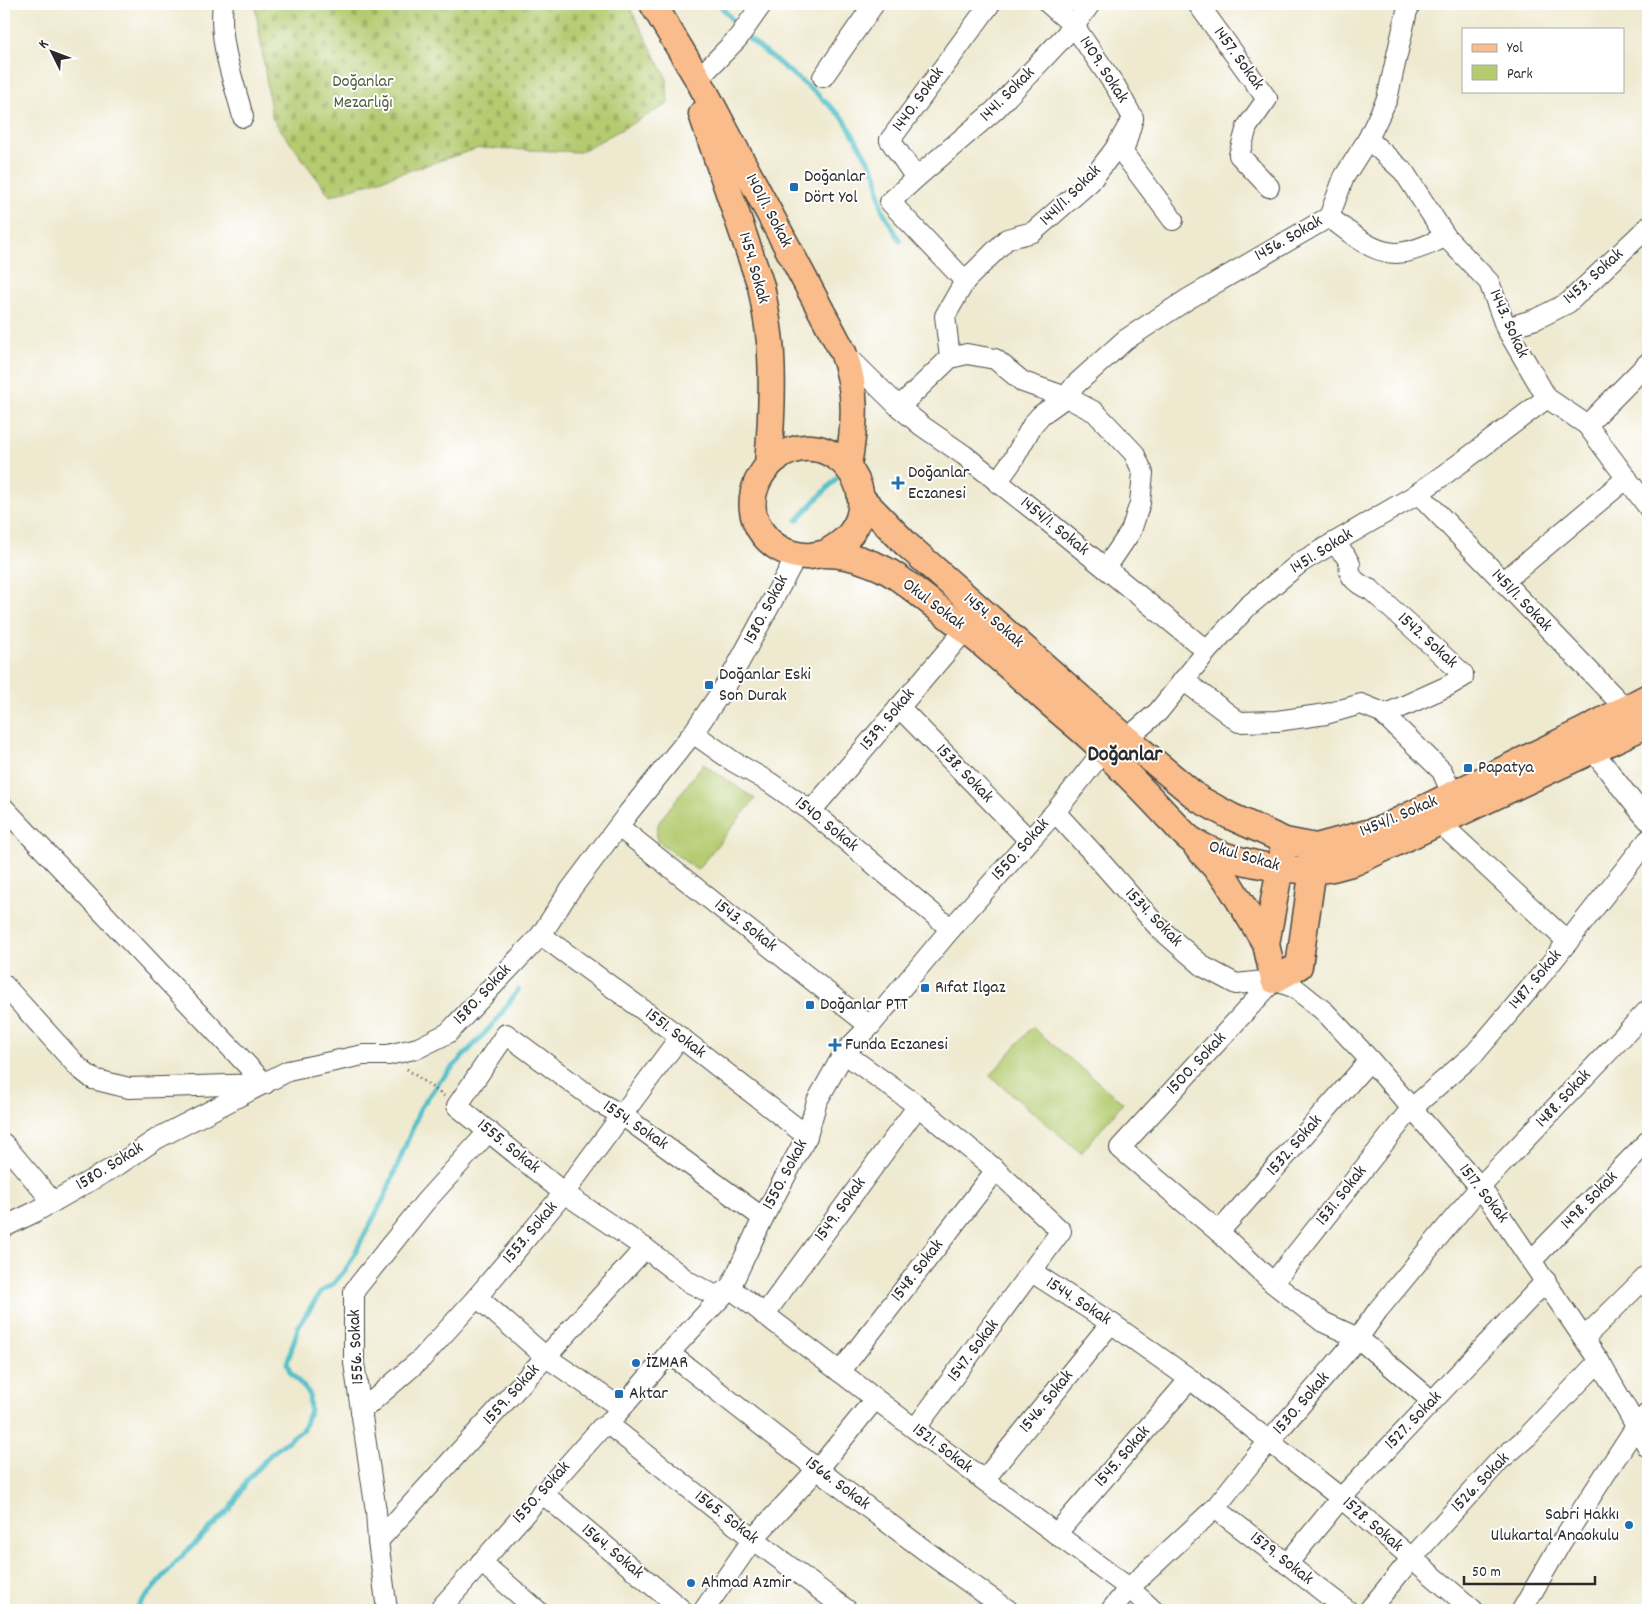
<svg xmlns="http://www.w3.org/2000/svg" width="1652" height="1614" viewBox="0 0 1652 1614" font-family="Dekko,sans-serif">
  <defs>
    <pattern id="cemetery-stones" width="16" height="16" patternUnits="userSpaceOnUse" patternTransform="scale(1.25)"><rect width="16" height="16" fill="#b4cb70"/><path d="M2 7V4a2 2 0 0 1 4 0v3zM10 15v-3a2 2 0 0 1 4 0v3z" fill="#9bae61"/></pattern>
  </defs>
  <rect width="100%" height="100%" fill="#fff"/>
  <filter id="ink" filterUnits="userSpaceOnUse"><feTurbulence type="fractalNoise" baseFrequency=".02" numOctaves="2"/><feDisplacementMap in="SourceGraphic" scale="10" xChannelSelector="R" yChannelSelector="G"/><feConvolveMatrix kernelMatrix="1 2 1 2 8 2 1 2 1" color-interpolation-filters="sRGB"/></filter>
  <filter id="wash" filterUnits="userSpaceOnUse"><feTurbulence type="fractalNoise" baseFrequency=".0096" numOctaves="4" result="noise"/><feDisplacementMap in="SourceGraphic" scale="20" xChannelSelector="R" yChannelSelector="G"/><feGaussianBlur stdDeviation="1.12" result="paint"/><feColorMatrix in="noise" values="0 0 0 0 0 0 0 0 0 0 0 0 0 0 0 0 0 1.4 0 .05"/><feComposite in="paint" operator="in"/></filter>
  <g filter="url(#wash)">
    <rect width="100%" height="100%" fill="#eee9cf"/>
    <!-- green -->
    <g fill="#b4cb70" stroke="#707b4e">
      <path d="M703 764 755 799 697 870 659 842C655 835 657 830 659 822Z"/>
      <polygon points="1032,1027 1123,1103 1081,1153 990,1076"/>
    </g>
    <!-- cemetery -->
    <polygon fill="url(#cemetery-stones)" stroke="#707b4e" points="255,4 628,4 667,79 668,104 580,152 479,148 330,196 272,118"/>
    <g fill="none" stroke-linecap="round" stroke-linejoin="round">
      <!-- stream -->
      <g stroke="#52c0c9" stroke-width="5">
        <polyline points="719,4 738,27"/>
        <polyline points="749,39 816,93 844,119 876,174 882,209 900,241"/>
        <polyline points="797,520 837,478"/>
        <polyline points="135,1610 175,1563 230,1509 249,1478 271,1454 303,1429 310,1410 309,1393 290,1372 287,1363 299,1325 321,1292 333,1284 347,1268 385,1196 421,1107 439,1082 496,1021 518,990"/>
      </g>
    </g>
  </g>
  <g filter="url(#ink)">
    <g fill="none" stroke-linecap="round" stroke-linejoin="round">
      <!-- minor casing -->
      <g stroke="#484844" stroke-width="22">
        <g id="minor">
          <path d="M223 4C218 42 234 81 243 117"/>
          <polyline points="1049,4 1074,26 1116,87 1133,118 1123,153 1173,220"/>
          <polyline points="1198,4 1267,99 1247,127 1239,155 1269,187"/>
          <polyline points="823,77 874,4"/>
          <polyline points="698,79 738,38 762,4"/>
          <polyline points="1368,139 1404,172 1446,237 1489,282 1506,328 1547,398 1587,425 1648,507"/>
          <polyline points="916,178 995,110 1074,26 1090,4"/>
          <path d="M1329 217C1351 233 1376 258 1405 252 1419 250 1433 242 1446 237"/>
          <polyline points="965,281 890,202 916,178 890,140 990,4"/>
          <polyline points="1506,328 1536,319 1568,303 1648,227"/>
          <polyline points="844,353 899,407 922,426 964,455 1045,519 1207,651"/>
          <polyline points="950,358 945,316 965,281 1007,239 1033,232 1090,182 1115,149 1133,118"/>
          <polyline points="899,407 950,358 967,354 995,359 1023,382 1066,397 1095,412 1134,453 1143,473 1140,503 1131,531 1106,568"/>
          <polyline points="1587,425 1648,363"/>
          <polyline points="997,482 1013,460 1033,424 1041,415 1066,397 1075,385 1125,340 1188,299 1329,217 1344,177 1368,139 1387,99 1407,11 1411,4"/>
          <polyline points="1418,493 1626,709"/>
          <path d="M1333 543 1345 555 1350 564C1347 578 1359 585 1371 590L1463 674V677L1448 686 1384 715"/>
          <polyline points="1503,582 1627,478"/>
          <polyline points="1183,680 1239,722 1277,721 1326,714 1361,704 1381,712 1442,771 1452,794"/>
          <polyline points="899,707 1029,840"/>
          <polyline points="693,733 734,762 769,782 811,811 951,929"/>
          <path d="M1592 750C1611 773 1628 798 1648 820"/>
          <polyline points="4,808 265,1084 129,1088 93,1079 79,1068 4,985"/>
          <polyline points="811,811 966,629"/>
          <polyline points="1055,812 1092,852 1159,928 1204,967 1236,984 1274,980 1295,988 1325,1012 1370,1060 1480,1187 1496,1209 1599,1361 1648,1447"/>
          <polyline points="1439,822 1568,942"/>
          <polyline points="619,827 870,1026"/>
          <polyline points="541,935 680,1037 807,1136"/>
          <polyline points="1274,980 1120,1148 1219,1232 1273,1283 1323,1322 1358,1338 1432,1401"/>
          <polyline points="844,1053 918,1106 996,1170 1061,1231 915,1429"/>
          <polyline points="4,1144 53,1202"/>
          <polyline points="4,1227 35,1212 118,1165 158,1138 288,1071 363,1055 388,1055 418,1048 448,1033 541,935 568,893 629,812 693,733 730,679 797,555"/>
          <polyline points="1219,1232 1370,1060"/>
          <polyline points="1531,1261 1648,1141"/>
          <polyline points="1032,1272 1111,1323 1190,1379 1341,1498 1473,1610"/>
          <polyline points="1273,1283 1411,1109 1475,1053 1543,973 1648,840"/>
          <polyline points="730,1288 716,1296 689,1282 645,1248 564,1193 457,1106 506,1034 598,1102 622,1115 763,1218"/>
          <polyline points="730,1288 915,1429 1129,1588 1153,1610"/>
          <polyline points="477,1297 546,1357 621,1408"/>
          <polyline points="764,1315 918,1106"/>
          <polyline points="1584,1338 1648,1275"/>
          <path d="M669 1353C781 1441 892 1529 1008 1610"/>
          <polyline points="840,1372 996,1170"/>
          <polyline points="361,1411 422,1358 477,1297 564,1193 680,1037"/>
          <polyline points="608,1424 753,1539 847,1610"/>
          <polyline points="984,1480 1111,1323"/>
          <polyline points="542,1493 682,1610"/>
          <polyline points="1215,1508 1347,1610"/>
          <polyline points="1056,1534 1190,1379"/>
          <polyline points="378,1541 645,1248"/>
          <polyline points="481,1562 537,1610"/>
          <polyline points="1287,1564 1341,1498 1546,1281"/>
          <polyline points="387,1610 378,1541 376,1511 354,1363 354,1291 425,1202 489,1131"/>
          <polyline points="439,1610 601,1428 608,1424 669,1353 730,1288 763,1218 807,1136 817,1101 844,1053 870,1026 949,931 1055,812 1104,750 1128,740 1138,729 1158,712 1207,651 1247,607 1301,562 1414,496 1466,459 1547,398"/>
          <polyline points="704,1610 753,1539 824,1462 875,1399"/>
          <polyline points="1111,1610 1129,1588 1215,1508 1255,1458 1358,1338 1378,1310 1480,1187 1648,1010"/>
          <polyline points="1369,1610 1411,1559 1499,1461 1527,1437 1599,1361"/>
          <polyline points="1522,1610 1562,1541 1637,1425 1648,1413"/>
        </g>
      </g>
      <!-- major casing -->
      <g stroke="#484844" stroke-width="29">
        <g id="major">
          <path d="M653 4 698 79 843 352C858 392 855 425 848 466"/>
          <path d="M702 114 761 286C765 308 770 332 771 355 773 392 771 428 768 464"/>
          <polyline points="861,498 906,544 1128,740 1199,799 1230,816 1285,841 1316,847 1382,829 1581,732 1648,697"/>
          <path d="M824 554C834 548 844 543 851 533 880 496 843 439 797 449 761 457 738 502 763 534 773 547 788 555 805 556 811 557 818 554 824 554 841 554 858 558 872 564 895 572 915 591 934 605 972 634 1008 665 1043 697 1064 716 1087 733 1106 753 1127 774 1148 795 1168 817 1176 824 1184 836 1193 841 1224 861 1290 874 1326 869 1336 868 1346 864 1355 862L1648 724"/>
          <polyline points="1197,847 1226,879 1266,944 1274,980 1299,966 1315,854"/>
          <polyline points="1266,944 1283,851"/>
        </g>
      </g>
      <!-- path -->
      <polyline stroke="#484844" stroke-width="3" stroke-dasharray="1 4" stroke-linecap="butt" points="407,1069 444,1096"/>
      <!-- minor -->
      <use href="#minor" stroke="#fff" stroke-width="20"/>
      <!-- major -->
      <use href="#major" stroke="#f9bc8a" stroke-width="26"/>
    </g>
  </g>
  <!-- markers -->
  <g fill="#1f6fb2" stroke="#fff" stroke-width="2">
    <rect x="789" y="182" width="10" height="10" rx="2.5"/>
    <path d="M895.5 475.5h5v5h5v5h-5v5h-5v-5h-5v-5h5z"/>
    <rect x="704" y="680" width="10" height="10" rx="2.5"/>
    <rect x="1463" y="763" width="10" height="10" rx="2.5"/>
    <rect x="920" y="983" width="10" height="10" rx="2.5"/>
    <rect x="805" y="1000" width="10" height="10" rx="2.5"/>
    <path d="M832.5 1037.5h5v5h5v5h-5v5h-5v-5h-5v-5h5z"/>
    <circle cx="636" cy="1363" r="5"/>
    <rect x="614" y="1389" width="10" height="10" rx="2.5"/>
    <circle cx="1629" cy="1525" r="5"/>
    <circle cx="691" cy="1583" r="5"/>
  </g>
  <g text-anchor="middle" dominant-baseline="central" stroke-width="4" stroke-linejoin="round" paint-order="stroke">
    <!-- street labels -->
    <g font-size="18" fill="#2b2b2b" stroke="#fff">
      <text transform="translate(1238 59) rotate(54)">1457. Sokak</text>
      <text transform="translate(1103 70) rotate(57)">1409. Sokak</text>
      <text transform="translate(1008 95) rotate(-45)">1441. Sokak</text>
      <text transform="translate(919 100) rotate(-54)">1440. Sokak</text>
      <text transform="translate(1071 196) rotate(-45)">1441/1. Sokak</text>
      <text transform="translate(768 211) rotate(62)">1401/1. Sokak</text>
      <text transform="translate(1289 239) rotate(-30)">1456. Sokak</text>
      <text transform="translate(753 268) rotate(74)">1454. Sokak</text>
      <text transform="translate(1594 277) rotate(-42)">1453. Sokak</text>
      <text transform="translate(1508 324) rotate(66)">1443. Sokak</text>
      <text transform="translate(1054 527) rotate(39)">1454/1. Sokak</text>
      <text transform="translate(1322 552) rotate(-32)">1451. Sokak</text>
      <text transform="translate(1521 601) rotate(46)">1451/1. Sokak</text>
      <text transform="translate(933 605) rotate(37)">Okul Sokak</text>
      <text transform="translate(767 610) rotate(-62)">1580. Sokak</text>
      <text transform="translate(993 621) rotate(41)">1454. Sokak</text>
      <text transform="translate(1427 641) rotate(42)">1542. Sokak</text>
      <text transform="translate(888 720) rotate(-50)">1539. Sokak</text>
      <text transform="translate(964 774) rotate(46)">1538. Sokak</text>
      <text transform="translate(1399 817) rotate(-23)">1454/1. Sokak</text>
      <text transform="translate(826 825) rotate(39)">1540. Sokak</text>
      <text transform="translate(1021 850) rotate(-48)">1550. Sokak</text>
      <text transform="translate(1244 857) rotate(16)">Okul Sokak</text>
      <text transform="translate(1153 918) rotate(46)">1534. Sokak</text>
      <text transform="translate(745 926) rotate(38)">1543. Sokak</text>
      <text transform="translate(1536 980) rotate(-50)">1487. Sokak</text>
      <text transform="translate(483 995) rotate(-47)">1580. Sokak</text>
      <text transform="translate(675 1034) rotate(37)">1551. Sokak</text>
      <text transform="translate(1197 1064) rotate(-47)">1500. Sokak</text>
      <text transform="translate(1564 1099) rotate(-47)">1488. Sokak</text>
      <text transform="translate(635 1126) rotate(34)">1554. Sokak</text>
      <text transform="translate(1295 1146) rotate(-49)">1532. Sokak</text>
      <text transform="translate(508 1147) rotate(39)">1555. Sokak</text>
      <text transform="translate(110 1167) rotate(-32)">1580. Sokak</text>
      <text transform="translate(786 1175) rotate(-62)">1550. Sokak</text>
      <text transform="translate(1483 1194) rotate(52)">1517. Sokak</text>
      <text transform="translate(1342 1196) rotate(-52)">1531. Sokak</text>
      <text transform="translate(1590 1201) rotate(-46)">1498. Sokak</text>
      <text transform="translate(841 1210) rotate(-54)">1549. Sokak</text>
      <text transform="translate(531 1233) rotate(-50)">1553. Sokak</text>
      <text transform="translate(918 1271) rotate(-52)">1548. Sokak</text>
      <text transform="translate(1078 1302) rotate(33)">1544. Sokak</text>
      <text transform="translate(357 1347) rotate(-93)">1556. Sokak</text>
      <text transform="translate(974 1351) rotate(-53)">1547. Sokak</text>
      <text transform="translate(512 1395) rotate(-48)">1559. Sokak</text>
      <text transform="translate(1047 1402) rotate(-51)">1546. Sokak</text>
      <text transform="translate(1302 1404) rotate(-49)">1530. Sokak</text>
      <text transform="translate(1414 1421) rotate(-46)">1527. Sokak</text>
      <text transform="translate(942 1449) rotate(37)">1521. Sokak</text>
      <text transform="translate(1123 1457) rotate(-49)">1545. Sokak</text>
      <text transform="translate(1481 1483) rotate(-46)">1526. Sokak</text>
      <text transform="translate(837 1484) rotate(37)">1566. Sokak</text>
      <text transform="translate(542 1493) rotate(-48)">1550. Sokak</text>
      <text transform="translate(726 1518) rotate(38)">1565. Sokak</text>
      <text transform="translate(1372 1525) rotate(41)">1528. Sokak</text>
      <text transform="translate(612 1552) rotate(40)">1564. Sokak</text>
      <text transform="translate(1281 1559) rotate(38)">1529. Sokak</text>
    </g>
    <!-- park labels -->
    <g font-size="18" fill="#545b40" stroke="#fff">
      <text x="363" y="82">Doğanlar<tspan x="363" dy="21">Mezarlığı</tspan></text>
    </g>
    <!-- poi labels -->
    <g font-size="18" fill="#2b2b2b" stroke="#fff" text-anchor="start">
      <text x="804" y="177">Doğanlar<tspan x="804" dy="21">Dört Yol</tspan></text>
      <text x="908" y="473">Doğanlar<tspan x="908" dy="21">Eczanesi</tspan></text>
      <text x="719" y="675">Doğanlar Eski<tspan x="719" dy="21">Son Durak</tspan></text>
      <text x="1478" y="768">Papatya</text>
      <text x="935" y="988">Rıfat Ilgaz</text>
      <text x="820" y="1005">Doğanlar PTT</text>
      <text x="845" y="1045">Funda Eczanesi</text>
      <text x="646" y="1363">İZMAR</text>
      <text x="629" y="1394">Aktar</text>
      <text x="1619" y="1515" text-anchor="end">Sabri Hakkı<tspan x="1619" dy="21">Ulukartal Anaokulu</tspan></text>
      <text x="701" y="1583">Ahmad Azmir</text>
    </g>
    <!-- district labels -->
    <g font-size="22" font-weight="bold" fill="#2b2b2b" stroke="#fff">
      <text x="1125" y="755">Doğanlar</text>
    </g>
  </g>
  <!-- margin -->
  <rect width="1652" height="1614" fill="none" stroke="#fff" stroke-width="20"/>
  <!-- legend -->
  <rect x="1462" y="28" width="162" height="65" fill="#ffffff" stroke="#aaaaaa"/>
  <rect x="1472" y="44" width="25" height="8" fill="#f9bc8a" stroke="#aaaaaa"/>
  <text x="1507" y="52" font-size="15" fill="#2b2b2b">Yol</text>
  <rect x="1472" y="65" width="25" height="15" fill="#b4cb70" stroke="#aaaaaa"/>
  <text x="1507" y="78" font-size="15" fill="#2b2b2b">Park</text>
  <!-- north arrow -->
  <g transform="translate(52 52) rotate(312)" stroke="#ffffff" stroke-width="4" paint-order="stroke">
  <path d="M0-4L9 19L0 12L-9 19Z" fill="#2b2b2b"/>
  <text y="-8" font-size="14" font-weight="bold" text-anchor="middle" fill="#2b2b2b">K</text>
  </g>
  <!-- scale -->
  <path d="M1464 1576v8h131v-8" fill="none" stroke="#2b2b2b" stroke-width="2.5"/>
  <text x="1472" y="1576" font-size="15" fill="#2b2b2b" stroke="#ffffff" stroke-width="4" paint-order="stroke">50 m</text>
</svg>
